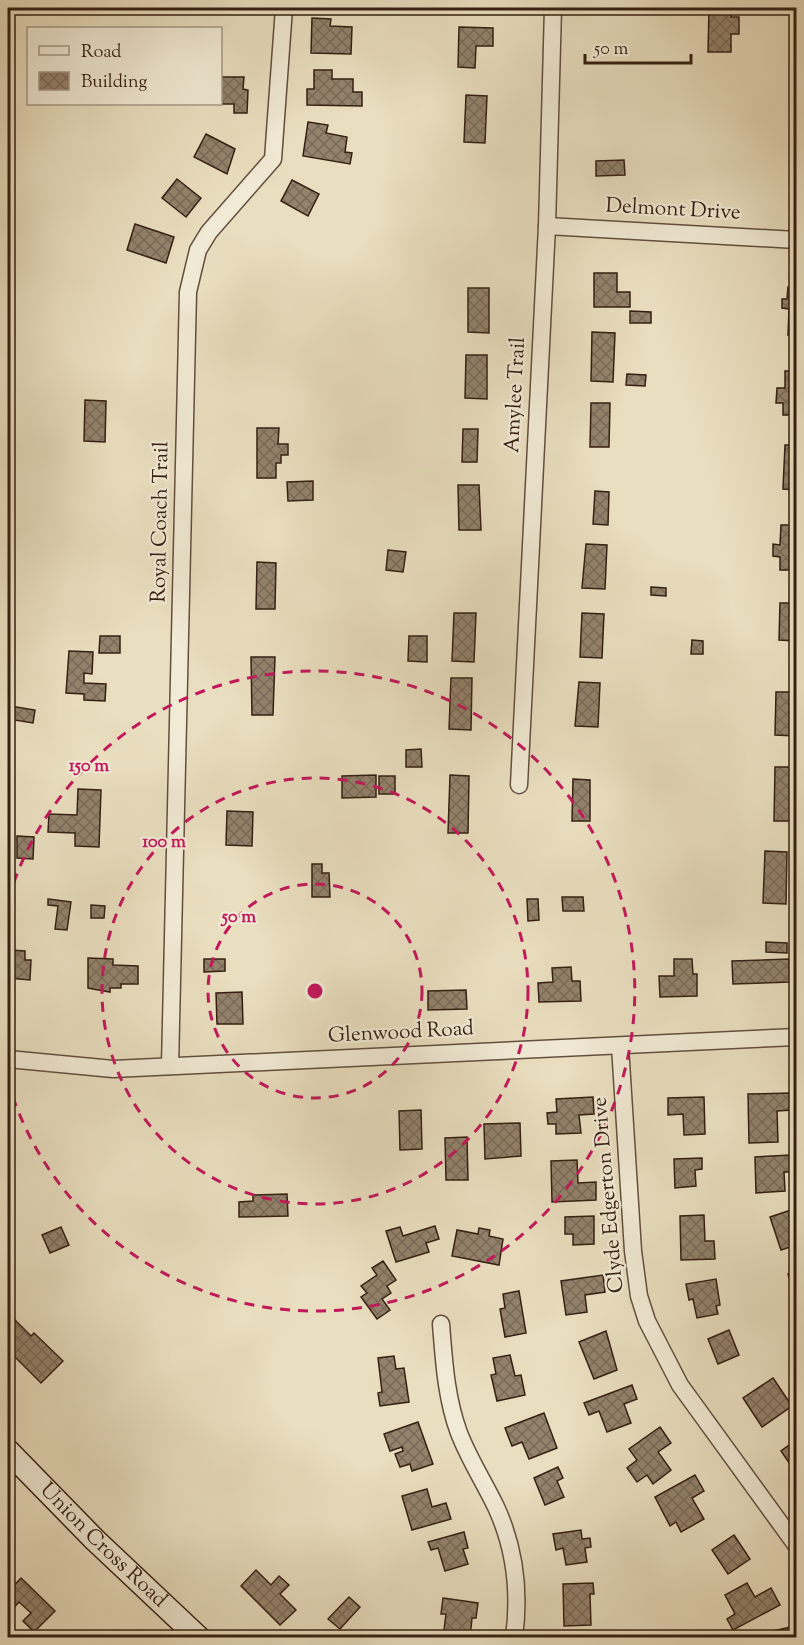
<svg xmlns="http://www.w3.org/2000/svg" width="804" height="1645" viewBox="0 0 804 1645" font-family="'Sorts Mill Goudy',serif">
  <defs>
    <pattern id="building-cross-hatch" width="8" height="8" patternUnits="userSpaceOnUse" patternTransform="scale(1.5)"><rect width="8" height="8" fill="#93826c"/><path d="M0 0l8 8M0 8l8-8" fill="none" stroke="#796a58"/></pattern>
  </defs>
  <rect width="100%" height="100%" fill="#e9debf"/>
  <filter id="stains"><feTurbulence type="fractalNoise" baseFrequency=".00333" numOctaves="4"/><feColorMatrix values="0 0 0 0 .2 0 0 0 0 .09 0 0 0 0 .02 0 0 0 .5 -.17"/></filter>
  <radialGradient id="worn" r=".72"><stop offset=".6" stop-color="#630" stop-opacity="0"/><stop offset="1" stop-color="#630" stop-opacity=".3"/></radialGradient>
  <!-- building -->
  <g fill="url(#building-cross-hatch)" stroke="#361f13" stroke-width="1.5">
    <polygon points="464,8 497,8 497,11 464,10"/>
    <polygon points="709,8 732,8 731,17 739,17 739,34 731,34 731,52 708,52"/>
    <polygon points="312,18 331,19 330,26 352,27 351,54 311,53"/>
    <polygon points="459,27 493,28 493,46 476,46 475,68 458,67"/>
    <polygon points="314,70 332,70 332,79 353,79 353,92 362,92 362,106 307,105 307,89 314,89"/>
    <polygon points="220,77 244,77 243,89 248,90 247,113 234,113 234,104 210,104 220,104"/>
    <polygon points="466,95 487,96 485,143 464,142"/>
    <polygon points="308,122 328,125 326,133 347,137 345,152 352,153 350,164 303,156"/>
    <polygon points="206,134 235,149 227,174 194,157"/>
    <polygon points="624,160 625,175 596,176 596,161"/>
    <polygon points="177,179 201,198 186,217 162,198"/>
    <polygon points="292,180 319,194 308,216 281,201"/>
    <polygon points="135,224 174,237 166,263 127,250"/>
    <polygon points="594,273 617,273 617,292 630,292 630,307 594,307"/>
    <polygon points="788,287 796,287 796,335 788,335 789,309 782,308 782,299 787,299"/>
    <polygon points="468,288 489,288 489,333 468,332"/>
    <polygon points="630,311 651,312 651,323 630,323"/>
    <polygon points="592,332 615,333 613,382 591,381"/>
    <polygon points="466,355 487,355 487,399 465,398"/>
    <polygon points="785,371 796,371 796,415 783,415 783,403 776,403 777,388 785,388"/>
    <polygon points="627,374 646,375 645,386 626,385"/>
    <polygon points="85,400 106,401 105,442 84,441"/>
    <polygon points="591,403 610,403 609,447 590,447"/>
    <polygon points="257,428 279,428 278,444 288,444 288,455 281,455 281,463 276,463 276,478 257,478"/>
    <polygon points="463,429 478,429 477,462 462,462"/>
    <polygon points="785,445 796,445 796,490 783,489"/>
    <polygon points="313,481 313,500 288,501 287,482"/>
    <polygon points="458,485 479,485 481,530 459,530"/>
    <polygon points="595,491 609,492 608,525 593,524"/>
    <polygon points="781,525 796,525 796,570 780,570 780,557 773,556 773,544 780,545"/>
    <polygon points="586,544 607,545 605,589 582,588"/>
    <polygon points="388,550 406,552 403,572 386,570"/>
    <polygon points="257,562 276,563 275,609 256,609"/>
    <polygon points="651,587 666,588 666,596 651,595"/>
    <polygon points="780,603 796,603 796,641 779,640"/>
    <polygon points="454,613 476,613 474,662 452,661"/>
    <polygon points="582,613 604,614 602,658 580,657"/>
    <polygon points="100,636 120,636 120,653 99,653"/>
    <polygon points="409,636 427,636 427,662 408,661"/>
    <polygon points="692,640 703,641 703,654 691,654"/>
    <polygon points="69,651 93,652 92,674 84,673 84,683 106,684 105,701 84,700 84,694 66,693"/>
    <polygon points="251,657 275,657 273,715 252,715"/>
    <polygon points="451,678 472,678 471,730 449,729"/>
    <polygon points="579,682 600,683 598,727 575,726"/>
    <polygon points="776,692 796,692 796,736 775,735"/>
    <polygon points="10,706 35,710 33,723 8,719"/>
    <polygon points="421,749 422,767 406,767 406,750"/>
    <polygon points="775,767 793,767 792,821 774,821"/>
    <polygon points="376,775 376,797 342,798 342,776"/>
    <polygon points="450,775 469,776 468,833 448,833"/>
    <rect x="379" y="776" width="16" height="18"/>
    <polygon points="573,779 590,780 590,821 572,821"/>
    <polygon points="78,789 101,790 99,847 75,846 75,833 48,832 49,814 77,815"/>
    <polygon points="227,811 253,812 252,846 226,845"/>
    <polygon points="17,836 34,837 33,859 17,858"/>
    <polygon points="765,851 787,852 786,904 763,903"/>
    <polygon points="312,864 322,864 322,873 329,873 330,897 312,897"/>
    <polygon points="562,897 583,897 584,911 563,911"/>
    <polygon points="48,899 71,902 67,930 55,929 58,906 48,905"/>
    <polygon points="527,899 538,899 539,920 528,921"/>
    <polygon points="91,905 105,906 104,918 91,918"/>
    <polygon points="766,942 787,943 787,953 766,952"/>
    <polygon points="10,950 25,951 25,960 31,960 30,980 8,978"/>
    <polygon points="88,958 113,959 113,965 138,966 138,984 121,984 121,988 110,988 110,992 88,988"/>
    <polygon points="204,959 225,959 225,971 204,972"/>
    <polygon points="674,959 692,959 693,974 697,974 697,996 660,997 659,976 674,976"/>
    <polygon points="789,959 790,982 733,984 732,961"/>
    <polygon points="571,967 572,981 580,981 581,1001 539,1002 538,983 553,982 552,968"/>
    <polygon points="466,990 467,1009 428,1010 428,991"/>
    <polygon points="242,992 243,1024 217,1024 216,993"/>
    <polygon points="791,1093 792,1110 777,1111 778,1142 749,1143 748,1094"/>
    <polygon points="593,1097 594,1114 579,1115 581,1133 556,1134 556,1124 548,1124 547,1113 557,1112 556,1099"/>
    <polygon points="704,1097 705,1134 684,1135 683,1114 668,1115 668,1098"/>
    <polygon points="421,1110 422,1149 400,1150 399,1111"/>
    <polygon points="520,1123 521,1156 485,1159 484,1124"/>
    <polygon points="467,1137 468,1180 446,1180 445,1138"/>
    <polygon points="791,1155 792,1172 784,1172 785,1191 756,1193 755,1157"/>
    <polygon points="702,1158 702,1169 695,1170 696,1186 675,1188 674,1159"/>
    <polygon points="577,1160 578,1183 596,1182 596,1200 552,1202 551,1161"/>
    <polygon points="287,1194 288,1216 239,1217 239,1202 253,1201 253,1195"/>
    <polygon points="791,1210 796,1227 796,1245 781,1250 770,1217"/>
    <polygon points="704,1215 705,1241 714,1241 715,1259 681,1260 680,1216"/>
    <polygon points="594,1216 594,1244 573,1245 573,1234 565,1234 565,1217"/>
    <polygon points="435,1226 439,1239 426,1243 429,1252 396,1262 386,1231 400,1227 403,1236"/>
    <polygon points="61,1227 69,1245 50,1253 42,1235"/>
    <polygon points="479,1228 490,1230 489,1236 503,1239 499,1265 452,1256 457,1230 478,1234"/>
    <polygon points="383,1261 396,1280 387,1286 391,1293 382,1299 390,1310 377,1319 361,1297 367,1293 361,1286 377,1275 372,1268"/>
    <polygon points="796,1271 796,1301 788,1274"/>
    <polygon points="603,1275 605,1292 585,1295 587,1312 566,1315 561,1281"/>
    <polygon points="716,1279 720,1305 716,1306 718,1314 697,1318 693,1299 689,1300 686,1284"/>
    <polygon points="519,1291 526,1333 505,1337 500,1309 505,1308 503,1294"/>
    <polygon points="13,1318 31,1336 34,1333 63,1361 41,1383 8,1350 8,1324"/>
    <polygon points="729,1330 739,1355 718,1364 708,1339"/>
    <polygon points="606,1331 617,1370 594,1379 579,1342"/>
    <polygon points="510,1355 515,1376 521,1375 525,1395 497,1401 491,1375 496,1374 493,1358"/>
    <polygon points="394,1356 396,1369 404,1368 409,1402 380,1406 378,1393 382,1392 378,1358"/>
    <polygon points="773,1378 792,1406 762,1427 743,1398"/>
    <polygon points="632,1385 637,1399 624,1404 631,1423 607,1432 599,1411 589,1415 584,1403"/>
    <polygon points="544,1413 557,1448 529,1459 522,1442 512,1446 505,1428"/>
    <polygon points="418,1422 433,1464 412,1471 410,1464 400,1467 395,1454 403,1451 402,1447 390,1451 384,1434"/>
    <polygon points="660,1427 671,1443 658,1452 671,1470 653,1484 647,1475 637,1482 627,1468 637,1460 629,1449"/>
    <polygon points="796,1440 796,1473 781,1451"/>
    <polygon points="558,1467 563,1478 557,1481 564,1497 545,1505 534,1478"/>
    <polygon points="695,1475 704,1491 692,1498 704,1519 681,1532 676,1522 670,1526 655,1497"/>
    <polygon points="427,1489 432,1507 446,1503 451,1519 412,1530 402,1496"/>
    <polygon points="581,1530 582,1539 590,1538 591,1547 585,1548 587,1562 566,1565 563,1548 556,1550 553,1534"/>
    <polygon points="464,1532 468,1548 463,1549 468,1564 445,1571 438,1548 431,1550 428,1542"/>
    <polygon points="734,1535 750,1559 728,1574 712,1550"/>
    <polygon points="256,1570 271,1585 279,1576 289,1585 280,1594 296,1610 280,1625 241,1586"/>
    <polygon points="21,1578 55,1611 34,1632 23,1621 31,1613 19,1602 8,1614 8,1592"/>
    <polygon points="593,1583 594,1594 590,1594 591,1625 564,1626 563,1584"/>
    <polygon points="747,1583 755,1597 771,1588 780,1605 733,1630 727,1619 735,1614 725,1595"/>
    <polygon points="349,1597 360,1607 340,1629 328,1619"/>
    <polygon points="443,1598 478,1603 476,1618 472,1618 470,1638 443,1638 446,1614 441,1614"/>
    <polygon points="791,1627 794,1638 745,1638 744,1637"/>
  </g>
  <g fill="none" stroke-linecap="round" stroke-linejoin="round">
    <!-- street casing -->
    <g stroke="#634f3e" stroke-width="19">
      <g id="street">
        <polyline points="547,226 796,240"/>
        <polyline points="519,785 547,226 553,8"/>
        <polyline points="620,1046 633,1251 639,1296 647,1321 680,1385 796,1545"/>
        <polyline points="8,1059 113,1069 796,1037"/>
        <polyline points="170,1066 188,292 198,250 209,232 273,159 284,8"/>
        <path d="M441 1324C444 1361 446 1398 459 1433 469 1459 484 1482 496 1507 515 1548 520 1593 514 1638"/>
      </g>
    </g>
    <!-- secondary casing -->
    <g stroke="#361f13" stroke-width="25">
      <g id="secondary">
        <path id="s1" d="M8 1451 95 1540 199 1638"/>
      </g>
    </g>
    <!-- street -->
    <use href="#street" stroke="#f1ead5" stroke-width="16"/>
    <!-- secondary -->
    <use href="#secondary" stroke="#f1ead5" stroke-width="22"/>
  </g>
  <!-- distance rings -->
  <g fill="none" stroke="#c2185b" stroke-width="3" stroke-dasharray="10 8">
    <circle cx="315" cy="991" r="107"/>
    <circle cx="315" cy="991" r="213"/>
    <path d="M8 900A320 320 0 1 1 8 1082"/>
  </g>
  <g text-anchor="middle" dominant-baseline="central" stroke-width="4.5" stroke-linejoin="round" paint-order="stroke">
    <!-- street labels -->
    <g font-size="21" fill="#361f13" stroke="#f1ead5">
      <text transform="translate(673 210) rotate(3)">Delmont Drive</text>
      <text transform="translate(516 395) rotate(-87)">Amylee Trail</text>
      <text transform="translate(161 522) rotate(-89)">Royal Coach Trail</text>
      <text transform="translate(401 1033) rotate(-3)">Glenwood Road</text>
      <text transform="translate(609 1195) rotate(-95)">Clyde Edgerton Drive</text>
      <text stroke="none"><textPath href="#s1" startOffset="134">Union Cross Road</textPath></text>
    </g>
  </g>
  <circle cx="315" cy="991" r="9" fill="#c2185b" stroke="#f1ead5" stroke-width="3"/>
  <g font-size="18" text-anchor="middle" font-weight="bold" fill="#c2185b" stroke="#f1ead5" stroke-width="4.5" stroke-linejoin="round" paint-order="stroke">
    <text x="89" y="771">150 m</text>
    <text x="164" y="847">100 m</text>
    <text x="239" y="922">50 m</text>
  </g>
  <!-- margin -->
  <rect width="804" height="1645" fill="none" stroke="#e9debf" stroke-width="30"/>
  <rect x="9" y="9" width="786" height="1627" fill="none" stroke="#361f13" stroke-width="3"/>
  <rect x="15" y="15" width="774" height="1615" fill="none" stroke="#361f13" stroke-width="1.5"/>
  <!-- legend -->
  <rect x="27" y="27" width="195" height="78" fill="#f1ead5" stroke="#a69987" stroke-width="1.5"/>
  <rect x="39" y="46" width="30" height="9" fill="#f1ead5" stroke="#a69987" stroke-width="1.5"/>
  <text x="81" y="57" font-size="18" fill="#361f13">Road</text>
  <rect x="39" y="72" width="30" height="18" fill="url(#building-cross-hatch)" stroke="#a69987" stroke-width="1.5"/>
  <text x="81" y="87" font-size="18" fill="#361f13">Building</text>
  <!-- scale -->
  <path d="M585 54v9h106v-9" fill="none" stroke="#361f13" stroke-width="3"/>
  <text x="594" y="54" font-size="18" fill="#361f13" stroke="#f1ead5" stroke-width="4.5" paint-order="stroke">50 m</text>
  <rect width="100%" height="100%" filter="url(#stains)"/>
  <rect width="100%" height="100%" fill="url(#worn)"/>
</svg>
